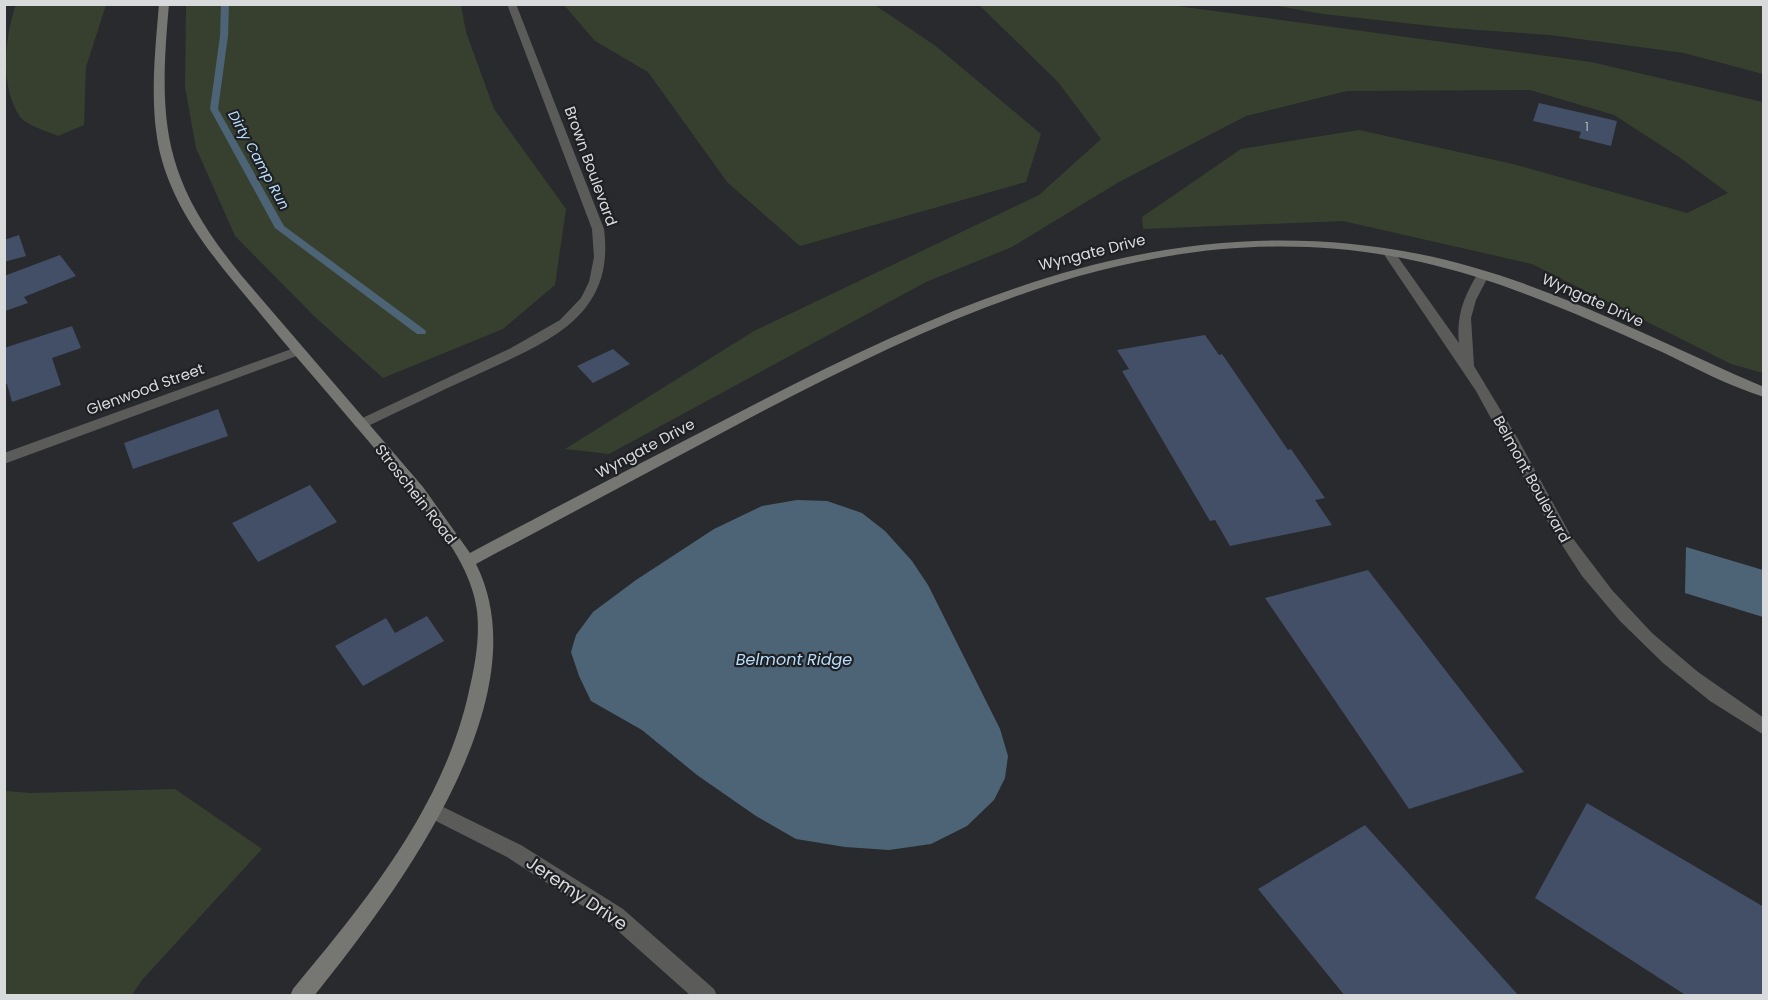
<svg xmlns="http://www.w3.org/2000/svg" width="1768" height="1000" viewBox="0 0 1768 1000" font-family="Poppins,sans-serif">
  <rect width="100%" height="100%" fill="#282a2d"/>
  <!-- green -->
  <g fill="#37402e">
    <path d="M16 4 106 5 86 67 84 125 58 136C47 131 28 126 20 117 0 86 4 40 16 4Z"/>
    <polygon points="186,5 461,5 466,32 494,109 566,209 555,285 503,329 383,378 315,317 235,236 196,148 185,87"/>
    <polygon points="564,5 875,5 937,47 1041,134 1026,182 800,246 727,182 648,72 595,41"/>
    <polygon points="979,5 1170,5 1591,62 1763,102 1763,373 1731,364 1532,264 1343,221 1143,229 1142,217 1241,149 1359,130 1513,164 1687,213 1728,193 1679,157 1614,115 1530,90 1347,91 1246,116 1119,182 1012,247 926,282 609,454 565,449 754,331 1039,195 1101,139 1058,82"/>
    <polygon points="1272,5 1763,5 1763,74 1684,53 1550,35 1450,28 1323,14"/>
    <polygon points="175,789 262,849 142,980 132,995 5,995 5,791 31,793"/>
  </g>
  <!-- water -->
  <g fill="#4d6477">
    <polygon points="797,500 827,501 862,513 885,531 912,561 928,585 1000,729 1008,756 1005,778 994,800 967,826 931,844 889,850 845,847 796,839 756,816 697,775 642,730 591,701 579,676 571,652 576,635 593,612 636,580 714,529 762,506"/>
    <polygon points="1686,547 1763,570 1763,617 1685,593"/>
  </g>
  <g fill="none" stroke-linecap="round" stroke-linejoin="round">
    <!-- stream -->
    <polygon fill="#4d6477" fill-rule="evenodd" points="221,4 229,4 228,36 218,109 284,226 425,330 426,332 425,334 417,334 275,228 210,109 220,36"/>
  </g>
  <!-- building -->
  <g fill="#424f66">
    <polygon points="1539,103 1617,121 1611,146 1579,138 1581,132 1533,121"/>
    <polygon points="19,235 26,256 4,262 4,240"/>
    <polygon points="60,255 76,276 24,297 28,303 5,311 4,276"/>
    <polygon points="72,326 81,348 52,358 61,385 12,402 7,384 4,384 4,348"/>
    <polygon points="1205,335 1219,355 1222,354 1288,450 1291,449 1325,498 1315,500 1332,525 1230,546 1215,520 1210,521 1122,371 1129,369 1117,350"/>
    <polygon points="613,349 630,364 593,383 577,366"/>
    <polygon points="218,409 228,436 133,469 124,443"/>
    <polygon points="310,485 337,522 258,562 232,523"/>
    <polygon points="1368,570 1524,772 1409,809 1265,598"/>
    <polygon points="427,616 444,641 363,686 335,646 386,618 395,633"/>
    <polygon points="1587,803 1764,907 1764,996 1687,996 1535,898"/>
    <polygon points="1365,825 1519,996 1345,996 1258,889"/>
  </g>
  <g fill="none" stroke-linecap="round" stroke-linejoin="round">
    <!-- street -->
    <g fill="#5b5b59" fill-rule="evenodd">
      <path d="M507 4H516L604 229C616 320 542 344 474 376 438 392 402 410 366 427H356L354 424 356 421 511 348 560 320 581 298 589 282 594 257 592 229Z"/>
      <path d="M1389 249 1393 250 1459 343C1456 316 1464 295 1479 272H1487L1489 275 1476 300 1471 318 1474 366 1518 439 1571 536 1612 590 1652 633 1698 672 1764 718V735L1710 701 1663 663 1620 621 1582 576 1551 528 1476 391 1383 253Z"/>
      <polygon points="297,347 302,348 304,351 302,354 4,464 4,453"/>
      <polygon points="433,802 521,845 623,909 714,989 717,996 691,996 609,923 507,857 426,816 424,810 426,804"/>
    </g>
    <!-- secondary -->
    <path fill="#767673" fill-rule="evenodd" d="M159 4H169C158 125 163 179 241 275L423 487 470 553C558 506 647 460 736 414 955 300 1167 204 1419 254 1540 278 1652 339 1764 387V397C1729 386 1695 368 1662 352 1584 317 1505 281 1421 262 1175 207 959 308 746 420 656 468 566 516 476 564 544 699 395 895 314 996H290L293 989C367 900 444 806 469 691 475 665 480 638 477 611 471 563 433 520 403 483 358 427 309 373 263 317 222 267 176 218 160 153 149 105 155 53 159 4Z"/>
  </g>
  <g text-anchor="middle" dominant-baseline="central" stroke-width="4.5" stroke-linejoin="round" paint-order="stroke">
    <!-- number labels -->
    <g font-size="12" fill="#b3b7be">
      <text x="1587" y="126">1</text>
    </g>
    <!-- far-water labels -->
    <g font-size="14" font-style="italic" fill="#b9defd" stroke="#1e2023">
      <text transform="translate(259 160) rotate(61)">Dirty Camp Run</text>
    </g>
    <!-- street labels -->
    <g font-size="15" fill="#d9dadc" stroke="#1e2023">
      <text transform="translate(591 166) rotate(70)">Brown Boulevard</text>
      <text transform="translate(1092 252) rotate(-14)">Wyngate Drive</text>
      <text transform="translate(1593 300) rotate(24)">Wyngate Drive</text>
      <text transform="translate(145 389) rotate(-20)">Glenwood Street</text>
      <text transform="translate(645 448) rotate(-28)">Wyngate Drive</text>
      <text transform="translate(1532 479) rotate(61)">Belmont Boulevard</text>
      <text transform="translate(416 494) rotate(52)">Stroschein Road</text>
    </g>
    <!-- water labels -->
    <g font-size="16" font-style="italic" fill="#b9defd" stroke="#1e2023">
      <text x="794" y="659">Belmont Ridge</text>
    </g>
    <!-- near-street labels -->
    <g font-size="18" fill="#d9dadc" stroke="#1e2023">
      <text transform="translate(577 893) rotate(34)">Jeremy Drive</text>
    </g>
  </g>
  <!-- border -->
  <rect width="1768" height="1000" fill="none" stroke="#d9dadc" stroke-width="12"/>
</svg>
